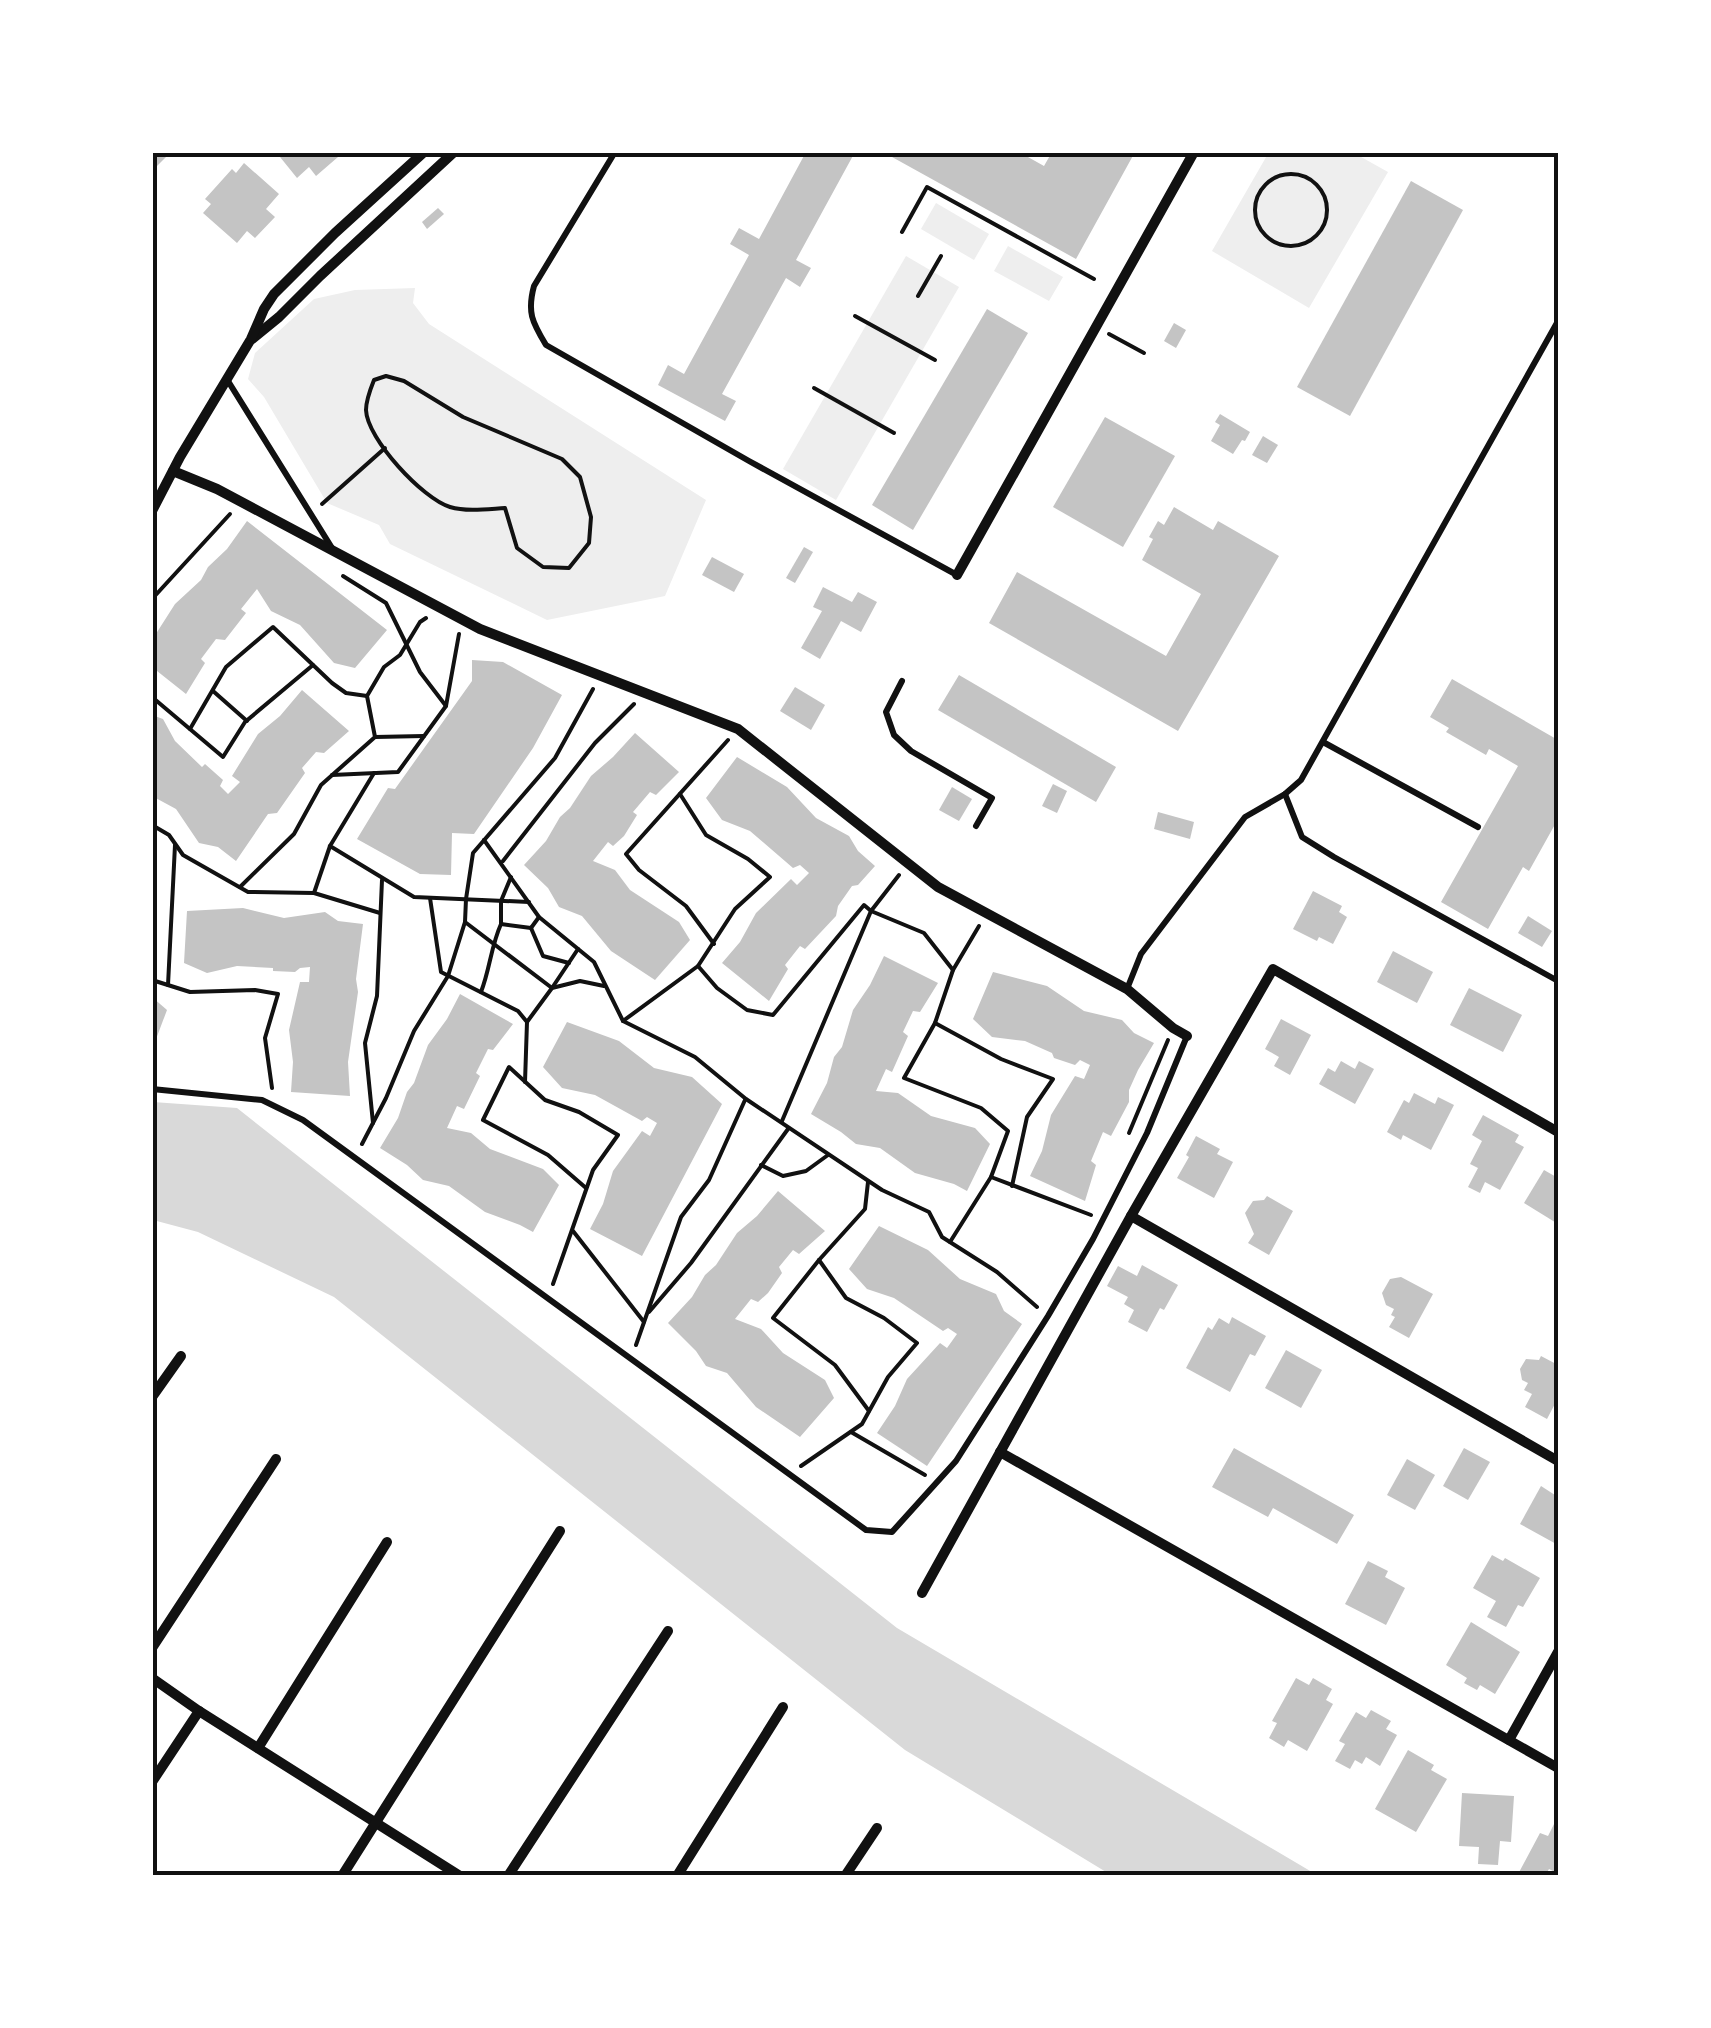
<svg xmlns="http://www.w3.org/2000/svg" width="1711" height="2028" viewBox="0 0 1711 2028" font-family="Inter,sans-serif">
  <rect width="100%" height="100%" fill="#fff"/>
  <!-- green -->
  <g fill="#eee">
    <polygon points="1269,152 1354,153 1388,172 1309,308 1212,251"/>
    <polygon points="936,203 989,234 974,260 921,229"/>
    <polygon points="1008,246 1063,277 1049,301 994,271"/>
    <polygon points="906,256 959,287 836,500 783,469"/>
    <polygon points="415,288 413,303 429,324 706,500 665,596 547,620 390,544 379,525 327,503 264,397 248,379 255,353 314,299 355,290"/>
  </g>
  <!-- water -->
  <polygon fill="#d9d9d9" points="153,1102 237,1108 897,1628 1317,1875 1111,1875 905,1750 334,1297 198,1232 153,1220"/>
  <!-- building -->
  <g fill="#c4c4c4">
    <polygon points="152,152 171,152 152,171"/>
    <polygon points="276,152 334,152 338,157 316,176 309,167 297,178"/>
    <polygon points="806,152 855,152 796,260 811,268 800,287 786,278 722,394 736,401 725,421 658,385 668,365 684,374 749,255 730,244 739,228 759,239"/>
    <polygon points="883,152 1019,152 1044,166 1052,152 1135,152 1076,259"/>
    <polygon points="244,163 279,194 266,209 275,217 255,238 247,231 237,243 203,213 211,204 205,199 232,169 236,173"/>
    <polygon points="1411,181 1463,210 1350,416 1297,387"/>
    <polygon points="438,208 444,214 427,229 422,222"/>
    <polygon points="987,309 1028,333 913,530 872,505"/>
    <polygon points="1174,323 1186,330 1176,348 1164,341"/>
    <polygon points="1220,414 1250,432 1245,441 1242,440 1233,454 1211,441 1220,425 1215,422"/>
    <polygon points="1105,417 1175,456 1123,547 1053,507"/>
    <polygon points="1263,436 1278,445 1267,463 1252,455"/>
    <polygon points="1174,507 1213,530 1218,521 1279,556 1178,731 989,623 1017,572 1166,656 1201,594 1142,560 1153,539 1149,537 1158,521 1164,525"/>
    <polygon points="247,521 387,630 355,668 334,663 300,625 271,611 257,589 241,609 246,613 225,640 216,639 201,659 205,663 186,694 152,667 152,640 175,604 201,580 208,567 227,549"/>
    <polygon points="804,547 813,552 795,583 786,578"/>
    <polygon points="712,557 744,574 734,592 702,575"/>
    <polygon points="823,587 852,602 858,592 877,602 861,632 841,621 820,659 801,648 822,611 813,607"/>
    <polygon points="472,660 503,662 562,695 533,748 474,834 452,833 451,875 420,874 357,839 388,788 395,789 472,681"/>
    <polygon points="959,675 1116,767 1096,802 938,710"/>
    <polygon points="1452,679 1558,740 1558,819 1529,871 1523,867 1488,929 1441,902 1518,766 1489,749 1486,755 1446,732 1449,728 1430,717"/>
    <polygon points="795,687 825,705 811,730 780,711"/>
    <polygon points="302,690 349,731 324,753 316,752 302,768 305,773 277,813 268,814 236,861 218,847 199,843 176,809 152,796 152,715 163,719 175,741 202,767 205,764 223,780 220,786 228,794 240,782 232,776 258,734 280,716"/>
    <polygon points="635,733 679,772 656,795 650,792 633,812 637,815 624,836 613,846 608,842 593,861 615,870 630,890 679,922 690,940 655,980 611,951 582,916 559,907 548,888 524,865 546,841 560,817 570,808 591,776 613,757"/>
    <polygon points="737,757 787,787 816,818 849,836 858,851 875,866 858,885 852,886 838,906 836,916 805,949 800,946 785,965 788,969 769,1001 722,963 740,942 756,913 791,879 797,885 809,873 800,865 793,868 750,831 722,820 706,798"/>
    <polygon points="1053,784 1067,791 1057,813 1042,806"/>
    <polygon points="952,787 972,799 959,821 939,810"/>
    <polygon points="1158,812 1194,822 1190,839 1154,829"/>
    <polygon points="1313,891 1342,906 1339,912 1347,917 1333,944 1319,937 1317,941 1293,929"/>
    <polygon points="243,908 284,918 325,912 338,921 363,924 356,979 358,992 348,1062 350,1096 291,1092 293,1062 289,1030 300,982 309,982 310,967 300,968 295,972 273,971 273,968 237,966 207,973 184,963 187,911"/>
    <polygon points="1528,916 1552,931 1542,947 1518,933"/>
    <polygon points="1393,951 1433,972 1417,1003 1377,982"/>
    <polygon points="884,956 938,983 920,1012 913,1011 903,1032 908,1036 892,1072 886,1069 876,1091 898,1093 931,1116 975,1128 990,1144 967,1191 954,1184 915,1173 880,1148 856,1144 841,1132 811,1114 827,1083 834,1057 842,1047 853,1010 870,985"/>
    <polygon points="993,972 1047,986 1084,1011 1122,1020 1134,1033 1154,1043 1138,1070 1129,1090 1129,1102 1111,1136 1103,1132 1091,1161 1096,1165 1085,1201 1030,1176 1042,1151 1051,1115 1075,1076 1084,1079 1090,1065 1080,1060 1075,1065 1054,1058 1052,1053 1025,1041 992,1037 973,1019"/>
    <polygon points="1469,988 1522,1015 1503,1052 1450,1025"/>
    <polygon points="460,994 513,1024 493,1050 488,1049 476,1073 480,1076 464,1109 457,1106 447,1128 471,1133 490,1149 543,1169 559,1185 533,1232 520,1225 485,1212 449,1186 423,1180 407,1165 380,1148 398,1118 407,1092 414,1083 428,1045 447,1019"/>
    <polygon points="152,997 167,1010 153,1047 152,1047"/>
    <polygon points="1281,1019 1311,1035 1290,1075 1274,1066 1279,1057 1265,1049"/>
    <polygon points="567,1022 619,1041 654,1068 692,1077 722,1104 642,1256 590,1229 603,1204 613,1171 642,1131 650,1136 657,1123 647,1117 642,1121 595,1095 562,1088 543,1067"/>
    <polygon points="1341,1061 1355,1069 1359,1061 1374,1069 1355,1104 1319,1084 1328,1068 1335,1072"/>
    <polygon points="1414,1093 1435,1104 1438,1097 1454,1105 1431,1150 1403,1135 1401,1140 1387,1132 1404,1100 1409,1103"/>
    <polygon points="1483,1115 1519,1135 1515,1142 1524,1147 1500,1190 1485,1182 1480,1193 1468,1187 1478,1168 1470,1164 1482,1141 1472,1135"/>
    <polygon points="1196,1136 1220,1149 1217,1154 1233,1162 1214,1198 1177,1178 1189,1157 1186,1155"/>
    <polygon points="1544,1170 1558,1178 1558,1224 1524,1203"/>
    <polygon points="778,1191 825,1231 799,1254 793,1250 779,1267 782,1273 768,1293 758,1302 751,1299 735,1319 761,1329 783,1353 825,1380 834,1398 800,1437 756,1407 727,1373 706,1366 696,1351 668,1323 692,1297 705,1275 716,1265 737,1233 757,1216"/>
    <polygon points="1267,1196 1293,1211 1269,1255 1248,1243 1254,1234 1245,1213 1253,1201 1264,1200"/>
    <polygon points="879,1226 928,1250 960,1279 996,1294 1004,1311 1022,1324 927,1466 877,1433 895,1406 907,1379 940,1343 947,1348 957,1334 948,1328 943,1331 894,1298 867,1289 849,1269"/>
    <polygon points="1142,1265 1178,1285 1164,1310 1160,1308 1147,1332 1128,1322 1134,1310 1124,1304 1128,1297 1107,1286 1118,1266 1137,1276"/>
    <polygon points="1401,1277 1433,1294 1409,1338 1389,1327 1395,1317 1391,1315 1394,1309 1386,1305 1382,1293 1390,1279"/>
    <polygon points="1232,1317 1266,1336 1255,1356 1250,1354 1230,1392 1186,1368 1208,1327 1212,1330 1219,1318 1229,1324"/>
    <polygon points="1286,1350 1322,1370 1301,1408 1265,1388"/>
    <polygon points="1541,1356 1558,1365 1558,1398 1547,1419 1525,1407 1532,1394 1524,1390 1528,1383 1522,1380 1520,1369 1526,1359 1539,1360"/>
    <polygon points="1234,1448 1354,1515 1337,1544 1273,1508 1268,1517 1212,1487"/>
    <polygon points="1464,1448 1490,1462 1468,1500 1443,1486"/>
    <polygon points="1407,1459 1435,1475 1415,1510 1387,1495"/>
    <polygon points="1541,1486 1558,1497 1558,1545 1520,1524"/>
    <polygon points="1492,1555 1503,1561 1505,1558 1540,1578 1523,1607 1518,1605 1506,1627 1487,1617 1496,1601 1473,1588"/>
    <polygon points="1368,1561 1388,1571 1385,1577 1405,1588 1386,1625 1345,1604"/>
    <polygon points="1471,1622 1520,1652 1495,1694 1480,1685 1477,1690 1464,1683 1467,1678 1446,1665"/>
    <polygon points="1296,1678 1309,1685 1313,1678 1332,1689 1326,1700 1333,1704 1307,1751 1288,1740 1284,1747 1269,1738 1277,1723 1272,1721"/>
    <polygon points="1371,1710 1391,1721 1386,1729 1397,1735 1380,1766 1366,1757 1362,1764 1355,1760 1350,1769 1335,1761 1345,1744 1339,1741 1356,1712 1366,1718"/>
    <polygon points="1408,1750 1434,1765 1431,1770 1447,1779 1416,1832 1375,1809"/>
    <polygon points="1462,1793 1514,1796 1511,1842 1500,1841 1498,1865 1478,1864 1479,1847 1459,1846"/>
    <polygon points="1555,1822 1558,1823 1558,1869 1557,1873 1549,1869 1545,1876 1517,1876 1540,1833 1548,1836"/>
  </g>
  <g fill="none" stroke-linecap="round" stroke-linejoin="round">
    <!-- path -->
    <g stroke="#111" stroke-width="4">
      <circle cx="1291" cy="210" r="36"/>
      <polyline points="902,232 927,187 1094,279"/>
      <polyline points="918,296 941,256"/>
      <polyline points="855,316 935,360"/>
      <polyline points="1109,334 1144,353"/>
      <path d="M386 376 404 381 463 417 562 459 580 477 591 517 589 543 569 568 543 567 517 548 505 508C488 509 467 512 450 507 423 499 367 439 366 410 366 400 370 390 374 380Z"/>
      <polyline points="814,388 894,433"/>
      <polyline points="322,504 385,448"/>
      <polyline points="343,576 386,603 420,672 446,706"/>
      <polyline points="152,599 230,514"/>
      <polyline points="213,691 247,721"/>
      <polyline points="152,697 223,757 245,722 313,665"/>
      <polyline points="190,729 226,667 273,627 332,683 346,693 367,696"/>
      <polyline points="375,737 424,736"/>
      <polyline points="374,773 330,846 414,897 529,902"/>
      <polyline points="332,775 398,772 446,706 459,634"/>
      <polyline points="680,794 706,835 748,859 770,877 735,909 698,966"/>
      <polyline points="152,825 169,835 183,855 248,892 314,893 380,913"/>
      <polyline points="484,840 539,917 594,962 623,1021 695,1057 746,1099 882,1190 929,1212 942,1237 997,1272 1037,1307"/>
      <polyline points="503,861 595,743 634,704"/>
      <polyline points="240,887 294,834 321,785 375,737 367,696 384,667 400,655 420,622 426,618"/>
      <polyline points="314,893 330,846"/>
      <polyline points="430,898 441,972 518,1011 527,1022 525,1082"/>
      <polyline points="501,924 501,901 511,877"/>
      <polyline points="979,926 953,970 935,1023 904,1078 981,1108 1008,1131 991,1177"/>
      <polyline points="531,928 543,956 569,963"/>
      <polyline points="714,944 686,906 639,870 626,854 728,740"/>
      <polyline points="578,949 552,988 465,922 466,899 473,853 555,758 593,689"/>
      <polyline points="152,980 190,992 255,990 278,994 265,1038 272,1088"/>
      <polyline points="168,985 175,845"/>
      <path d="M481 992C490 969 491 946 501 924L531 928 539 917"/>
      <polyline points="623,1021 698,966 717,988 747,1010 773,1015 864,905 871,911 924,933 953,970"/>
      <polyline points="527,1022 552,988 580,981 604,986"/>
      <polyline points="935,1023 1001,1059 1053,1079 1027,1117 1012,1186"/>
      <polyline points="782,1121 871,911 899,875"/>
      <polyline points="373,1123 365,1043 377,996 382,880"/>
      <polyline points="1129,1133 1168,1040"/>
      <polyline points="362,1144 386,1098 414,1031 448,976 465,922"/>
      <polyline points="761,1165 783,1176 806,1171 828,1155"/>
      <polyline points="868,1182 865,1209 819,1260 773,1318 835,1365 869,1411"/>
      <polyline points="573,1231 644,1322"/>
      <polyline points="950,1242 991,1177 1091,1215"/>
      <polyline points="553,1284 593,1170 618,1135 579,1112 545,1100 509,1067 483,1120 548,1155 586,1188"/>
      <polyline points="649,1312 691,1263 788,1129"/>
      <polyline points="636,1345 681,1217 709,1180 745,1100"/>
      <polyline points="851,1432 925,1475"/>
      <polyline points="801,1466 862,1424 888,1377 917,1343 884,1318 846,1298 819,1260"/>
    </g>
    <!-- service -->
    <g stroke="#111" stroke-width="6">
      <path d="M615 152 534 286C527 312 532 322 546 345L749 461 957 575"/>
      <polyline points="228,381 332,548"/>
      <polyline points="902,681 886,712 894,735 911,751 992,798 976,826"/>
      <polyline points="1323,742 1478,827"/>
      <polyline points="1285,794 1302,837 1334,857 1558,981"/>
      <polyline points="1127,989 1141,954 1245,817 1285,794 1301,780 1558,321"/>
      <polyline points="152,1089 262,1100 303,1120 866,1530 892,1532 956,1461 1048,1316 1093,1239 1147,1133 1187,1036"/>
    </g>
    <!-- minor -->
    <g stroke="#111" stroke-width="10">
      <polyline points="252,339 279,317 320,276 454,152"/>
      <polyline points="173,471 217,489 480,629 738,729 938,887 1127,989 1173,1028 1187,1036"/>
      <polyline points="152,511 180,457 251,339 264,309 274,294 335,233 424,152"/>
      <polyline points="957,575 1194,152"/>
      <polyline points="1131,1216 1558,1461"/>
      <polyline points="152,1397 181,1356"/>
      <polyline points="1000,1452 1558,1768"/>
      <polyline points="922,1593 1131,1216 1273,969 1558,1132"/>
      <polyline points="152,1648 276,1459"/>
      <polyline points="152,1678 199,1711 460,1876"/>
      <polyline points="1509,1740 1558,1652"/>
      <polyline points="258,1748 387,1542"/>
      <polyline points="152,1782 199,1711"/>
      <polyline points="342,1876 560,1531"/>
      <polyline points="508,1876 668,1631"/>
      <polyline points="677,1876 783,1707"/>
      <polyline points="845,1876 877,1828"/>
    </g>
  </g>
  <!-- border -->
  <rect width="1711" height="2028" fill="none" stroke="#ffffff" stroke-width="310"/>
  <rect x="155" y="155" width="1401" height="1718" fill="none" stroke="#111" stroke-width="4"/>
</svg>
